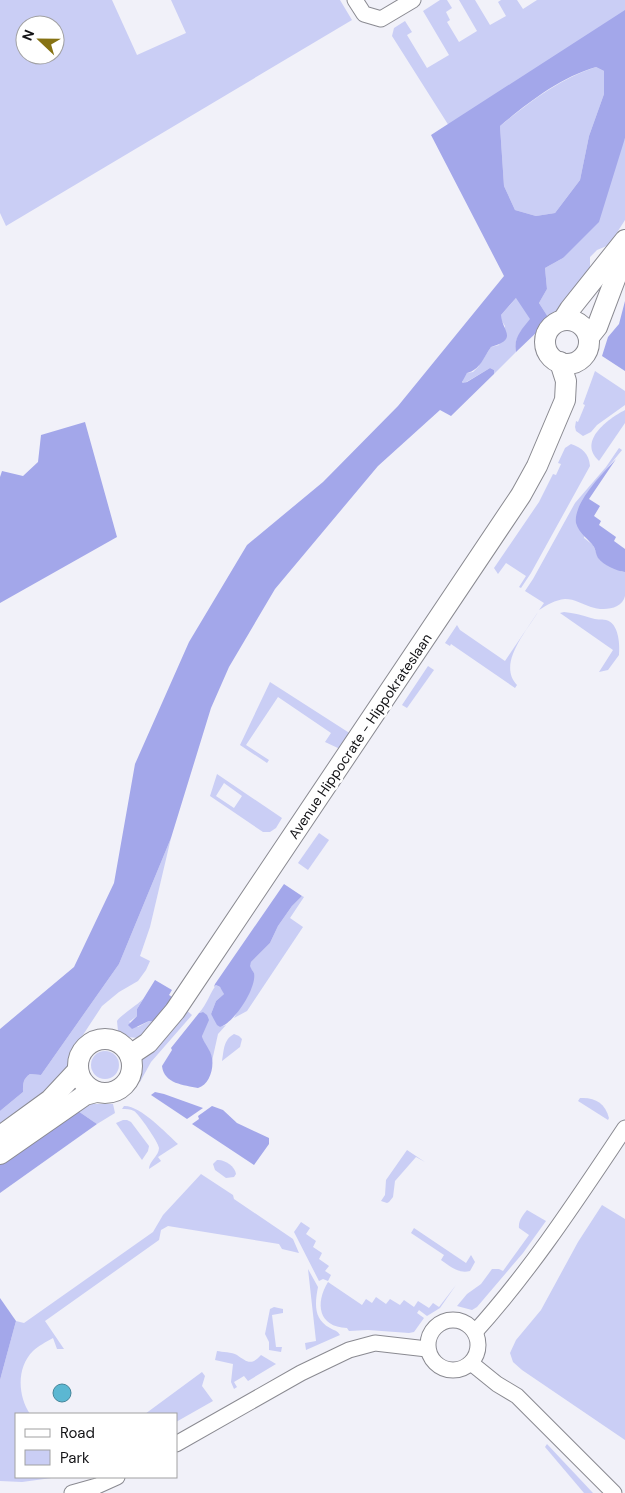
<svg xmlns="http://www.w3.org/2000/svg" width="625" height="1493" viewBox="0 0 625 1493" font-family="'DM Sans',sans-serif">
  <rect width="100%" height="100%" fill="#f1f1f9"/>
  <!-- green -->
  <g fill="#cacef5" fill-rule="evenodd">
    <path d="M0 0H112L137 55 186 33 171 0H340L352 20 6 226 0 213ZM25 25H55V55H25Z"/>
    <polygon points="440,0 447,0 452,8 446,12 450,20 447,22 459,42 477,31 459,0 475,0 490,25 506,16 498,2 501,0 517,0 523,9 537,0 625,0 625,17 449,126 392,36 394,28 405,21 412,32 407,35 427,68 449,55 423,11"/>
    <path d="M596 67 604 71V94L589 136 580 180 555 213 536 216 515 210 504 186 500 126C530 102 559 79 596 67Z"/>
    <polygon points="625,138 625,220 609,245 597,250 590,257 590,274 571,297 543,326 548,317 539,303 547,289 545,268 563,258"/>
    <path d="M517 297 531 319C522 329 513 339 516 352L494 374V370L490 368 463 384 462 380 467 373 473 372 478 367 491 347 499 345 505 326 501 320V315Z"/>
    <polygon points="595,371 625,391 625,405 597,425 591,432 583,436 576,431 575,427 576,421 578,422 585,405 583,404"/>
    <path d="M625 410V423L599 461C577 441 608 419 625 410Z"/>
    <path d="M571 444C582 448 589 453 590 466L531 573 521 588 519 587 526 576 506 563 498 574 494 568 539 502 553 474 556 475 561 464 558 463 565 448Z"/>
    <path d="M619 448 622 450 587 493 584 538 593 545 599 559 622 572H625C625 579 625 589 625 596 622 610 602 611 591 607 582 604 575 599 565 599 555 600 547 605 539 610L544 603 525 591 533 579 575 503 606 467Z"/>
    <path d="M538 612C526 632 497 664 517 685L515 688 451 644 450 646 445 643 457 625 460 630 505 661Z"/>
    <path d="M564 612C574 613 582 615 591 618 596 620 601 619 606 620 619 623 620 645 619 655L608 670 599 672 613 650 560 613Z"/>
    <polygon points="428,666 434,670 407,708 402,705"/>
    <polygon points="270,682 351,734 340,749 325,742 331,733 278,697 246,745 269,760 267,763 240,745"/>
    <path d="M217 774 282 818 276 828 270 832H263L210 796ZM224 783 242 796 234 808 216 796Z"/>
    <polygon points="319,833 329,840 308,870 298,863"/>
    <path d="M171 838 150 927 140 956 150 961 146 970 138 981 119 992 102 1006 75 1047 67 1070 62 1079 0 1129V1111L23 1092C23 1083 23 1079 30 1074L41 1075 119 964Z"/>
    <polygon points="302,896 304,897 290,918 303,927 247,1011 234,1018 250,989 254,973 249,966 251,962 270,943 278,926 292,906"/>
    <path d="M216 985 223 989 224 994 216 1001 211 1014 220 1027 226 1025 218 1034 212 1061C212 1053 207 1049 204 1042 200 1034 202 1022 203 1012L199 1013C207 1004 210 993 216 985Z"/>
    <path d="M143 999 137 1009V1016L129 1022 138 1027 149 1021 157 1022 138 1038 127 1037 118 1031 117 1021C121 1015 136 1006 143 999Z"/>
    <polygon points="185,1009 192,1015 151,1062 140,1082 139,1070 142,1060 164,1037"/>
    <path d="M234 1034 239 1036 242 1039 240 1047 222 1061C224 1051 223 1040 234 1034Z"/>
    <circle cx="105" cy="1065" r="14"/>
    <path d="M580 1098C595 1097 605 1103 609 1118L608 1120 578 1101Z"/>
    <polygon points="92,1104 113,1104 115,1113 97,1124 78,1111"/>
    <path d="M124 1106C140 1105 167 1134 178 1144L158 1157 161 1161 149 1169C149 1161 159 1156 159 1148 158 1142 139 1114 134 1111 130 1109 126 1109 122 1109Z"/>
    <polygon points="123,1120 127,1120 131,1122 149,1146 148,1151 142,1160 116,1123"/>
    <polygon points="407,1150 425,1162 416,1157 395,1181 393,1197 389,1202 387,1203 381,1201 385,1195 386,1180"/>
    <path d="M217 1160C224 1159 235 1166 236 1174L234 1177 226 1178 215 1170 213 1164Z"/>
    <path d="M201 1174 233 1195 234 1199 293 1239 299 1253 282 1249 279 1244 168 1226 161 1230 159 1240 45 1321 64 1349H57L53 1338C46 1342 38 1346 33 1351 16 1368 18 1396 30 1414H16V1477H59L22 1482 0 1481V1380L16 1321 24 1323 153 1232 163 1215Z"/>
    <polygon points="602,1205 625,1219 625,1440 522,1370 513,1362 510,1353 516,1340 541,1310 578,1242"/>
    <path d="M527 1210 546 1221 523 1253 477 1307 472 1310 457 1306 467 1294 481 1284 492 1269H499L503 1271 529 1235 519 1228C518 1221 523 1215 527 1210Z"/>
    <polygon points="301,1222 310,1228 306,1234 316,1241 313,1247 322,1253 319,1259 329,1266 325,1271 331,1275 328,1281 323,1279 319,1281 294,1232"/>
    <path d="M414 1228 466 1263 471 1255 475 1262 470 1271C458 1274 450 1266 441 1260L444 1255 411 1233Z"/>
    <path d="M308 1269 318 1287C315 1303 313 1319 330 1328 335 1331 337 1330 340 1335L306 1350 305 1343 316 1341Z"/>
    <path d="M328 1282 362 1305 366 1299 372 1303 376 1297 386 1304 390 1299 400 1305 404 1300 414 1307 418 1301 429 1308 433 1303 439 1307 456 1285 440 1308 427 1316 419 1310 417 1313 424 1318 414 1332 409 1333 368 1330 349 1331 347 1328C318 1327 315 1303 328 1282Z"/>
    <polygon points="274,1307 283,1309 283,1313 272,1315 276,1347 282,1347 281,1352 269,1350 269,1342 265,1334 270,1309"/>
    <path d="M217 1351C222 1352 232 1352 237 1355 247 1362 251 1366 261 1355L276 1364 248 1381 244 1376 234 1382 237 1387 234 1389 231 1382 233 1364 215 1360Z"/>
    <polygon points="202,1372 205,1376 202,1386 213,1401 176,1422 176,1414 145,1414"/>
    <polygon points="547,1444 593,1493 584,1493 545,1447"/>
  </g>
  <!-- forest -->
  <g fill="#a3a7ea" fill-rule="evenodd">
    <path d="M625 10V138L599 222 563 258 545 268 547 289 539 303 548 317 538 331 516 352C513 338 522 329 530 319L516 298 501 315C502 331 519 339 491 347 484 357 480 370 467 373L462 382 463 383 467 382 490 368 494 370V374L451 416 440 410 378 466 275 589 229 667 211 708 171 838 119 964 41 1075 30 1074C23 1079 23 1083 23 1092L0 1111V1029L74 967 114 883 135 764 189 642 247 545 323 482 398 406 504 276 431 135ZM596 67 604 71V94L589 136 580 180 555 213 536 216 515 210 504 186 500 126C529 102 559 78 596 67Z"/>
    <polygon points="625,301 625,371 602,356 608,337 619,324"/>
    <polygon points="85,422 117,537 0,603 0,477 2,471 23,476 38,462 41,435"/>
    <path d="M616 459 589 499 600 506 594 516 601 521 599 525 616 537 614 541 625 549V572C617 571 603 565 598 558 596 555 596 551 594 547 589 539 579 534 576 523 573 503 603 473 616 459Z"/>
    <path d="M284 884 302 896 292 906 278 926 270 943 251 962 250 966C251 969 253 971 254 973 257 988 234 1023 220 1027L217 1025 211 1014 216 1001 224 994 220 987 216 985 214 987 215 984Z"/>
    <polygon points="155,980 172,990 169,995 175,999 157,1022 149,1021 132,1029 128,1025 137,1016 137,1009"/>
    <path d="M203 1012 207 1015 209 1020 202 1036C204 1044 211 1050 212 1058 214 1069 209 1085 198 1088 184 1085 164 1084 162 1066L172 1050 171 1048 199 1013Z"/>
    <polygon points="155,1092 164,1094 203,1108 187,1119 151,1095"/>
    <polygon points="212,1106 223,1110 237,1123 269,1138 269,1144 254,1165 192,1124 199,1119 198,1116"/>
    <polygon points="78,1111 97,1124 0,1193 0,1165"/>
    <polygon points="0,1298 16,1321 0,1380"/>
  </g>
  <!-- water -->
  <circle fill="#5bb7d2" stroke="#45869a" cx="62" cy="1393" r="9"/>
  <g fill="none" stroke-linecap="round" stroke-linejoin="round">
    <!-- street casing -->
    <g stroke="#8a8a91" stroke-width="17">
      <g id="street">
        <polyline points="355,0 364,14 381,19 413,0"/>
        <circle cx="453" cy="1345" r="25"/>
        <path d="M475 1332C532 1269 578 1198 625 1128"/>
        <polyline points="471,1363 497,1384 517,1396 614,1493"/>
        <polyline points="176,1444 301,1373 349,1350 375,1343 427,1349"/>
        <polyline points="72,1493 97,1486 117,1477"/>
      </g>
    </g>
    <!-- secondary casing -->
    <g stroke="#8a8a91" stroke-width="22">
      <g id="secondary">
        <polyline points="563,320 570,309 625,240"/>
        <circle cx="567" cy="342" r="22"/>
        <polyline points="589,337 597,327 625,253"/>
        <circle cx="105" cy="1066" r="27"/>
        <polyline points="130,1055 148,1043 175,1011 521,495 537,466 565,400 566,381 560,362"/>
        <polyline points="2,1135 50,1100 78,1070"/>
        <polyline points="0,1154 85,1095 96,1092"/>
      </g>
    </g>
    <!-- street -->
    <use href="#street" stroke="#fff" stroke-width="15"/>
    <!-- secondary -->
    <use href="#secondary" stroke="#fff" stroke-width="20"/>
  </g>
  <g text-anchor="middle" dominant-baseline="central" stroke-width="5" stroke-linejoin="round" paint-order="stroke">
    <!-- street labels -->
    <g font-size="14" fill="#131316" stroke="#fff">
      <text transform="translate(360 736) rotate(-56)">Avenue Hippocrate - Hippokrateslaan</text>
    </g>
  </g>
  <!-- legend -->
  <rect x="15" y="1413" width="162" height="65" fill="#ffffff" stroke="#a1a1a2"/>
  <rect x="25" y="1429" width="25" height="8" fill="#ffffff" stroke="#a1a1a2"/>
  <text x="60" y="1438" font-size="15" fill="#131316">Road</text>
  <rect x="25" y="1450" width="25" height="15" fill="#cacef5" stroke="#a1a1a2"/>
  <text x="60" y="1463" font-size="15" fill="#131316">Park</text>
  <!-- north arrow -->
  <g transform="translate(40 40) rotate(292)"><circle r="24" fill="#ffffff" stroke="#a1a1a2"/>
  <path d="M0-4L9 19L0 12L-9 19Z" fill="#867213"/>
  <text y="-8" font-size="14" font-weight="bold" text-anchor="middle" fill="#131316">N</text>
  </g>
</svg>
